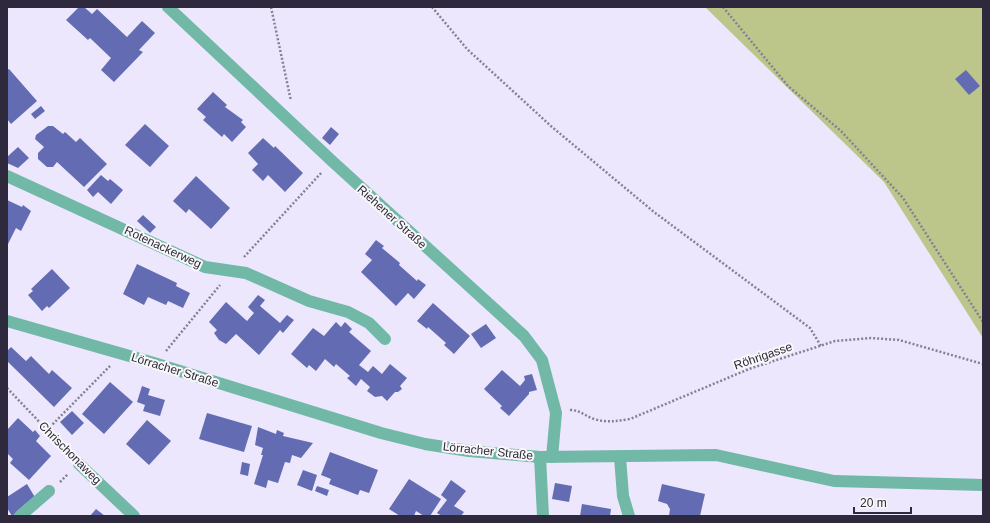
<svg xmlns="http://www.w3.org/2000/svg" width="990" height="523" viewBox="0 0 990 523" font-family="Helvetica,sans-serif">
  <rect width="100%" height="100%" fill="#ece7fc"/>
  <!-- green -->
  <polygon fill="#bcc68b" points="705,7 983,7 983,338 884,182"/>
  <!-- building -->
  <g fill="#636cb3">
    <polygon points="79,7 84,7 92,14 97,9 127,37 142,21 155,33 139,50 143,52 114,82 101,70 111,58 90,38 88,40 66,20"/>
    <polygon points="9,69 37,101 11,124 7,119 7,70"/>
    <polygon points="966,70 980,86 969,95 955,79"/>
    <polygon points="213,92 227,105 225,107 243,120 241,122 246,127 232,142 224,134 222,137 203,120 206,117 197,109"/>
    <polygon points="41,106 45,111 35,119 31,114"/>
    <polygon points="145,124 169,146 150,167 125,145"/>
    <polygon points="48,126 53,126 63,134 65,132 76,142 80,138 107,164 84,187 57,162 53,167 47,167 38,159 38,153 44,147 35,139 36,135"/>
    <polygon points="331,127 339,134 330,145 322,138"/>
    <polygon points="263,138 274,148 275,146 303,173 285,192 268,175 263,181 252,170 258,164 248,153"/>
    <polygon points="18,147 29,158 18,168 7,163 7,157"/>
    <polygon points="101,175 108,181 110,179 123,190 111,204 98,192 93,197 87,190"/>
    <polygon points="196,176 230,208 211,229 189,209 186,213 173,201"/>
    <polygon points="7,200 22,207 23,205 31,211 21,231 16,228 7,246"/>
    <polygon points="143,215 156,227 150,233 137,221"/>
    <polygon points="376,240 384,246 382,248 400,263 399,265 417,281 418,279 426,285 414,299 408,293 396,306 361,272 372,260 365,254"/>
    <polygon points="137,264 177,283 176,286 190,293 183,308 168,301 166,305 148,297 144,305 123,294"/>
    <polygon points="52,269 70,288 49,308 47,306 42,311 28,295 33,291 31,289"/>
    <polygon points="258,295 265,300 260,306 280,323 287,315 294,320 283,333 280,330 259,355 236,334 226,344 219,340 214,333 217,330 209,322 226,302 247,321 254,313 248,307"/>
    <polygon points="433,303 470,336 454,354 444,345 446,343 428,327 427,329 417,321"/>
    <polygon points="336,322 341,327 345,322 352,329 349,332 371,351 359,365 368,372 373,366 382,374 390,364 407,378 400,386 402,389 398,392 395,392 387,401 382,396 375,397 367,391 370,387 361,379 356,386 347,378 350,376 336,364 334,367 325,359 316,371 309,365 307,368 291,354 313,328 324,336"/>
    <polygon points="486,324 496,338 481,348 471,334"/>
    <polygon points="11,347 26,361 31,356 49,374 52,370 72,388 54,407 7,361 7,351"/>
    <polygon points="502,370 520,386 525,380 524,376 532,374 537,390 529,392 529,394 509,416 500,408 502,406 484,389"/>
    <polygon points="110,382 133,402 104,434 82,414"/>
    <polygon points="142,386 150,389 148,395 165,400 160,416 143,411 145,405 137,402"/>
    <polygon points="72,411 84,423 72,435 60,422"/>
    <polygon points="207,413 252,426 244,452 199,439"/>
    <polygon points="18,418 33,432 35,430 40,436 36,441 51,456 29,480 10,463 13,459 7,453 7,430"/>
    <polygon points="147,420 171,441 149,465 126,444"/>
    <polygon points="258,427 276,434 277,430 284,433 283,436 313,443 301,458 292,455 290,463 285,462 278,483 268,480 266,488 254,484 263,455 261,455 263,448 255,445"/>
    <polygon points="330,452 378,470 369,493 360,490 358,495 329,484 331,479 321,475"/>
    <polygon points="242,462 250,464 248,476 240,474"/>
    <polygon points="303,470 317,475 312,491 297,485"/>
    <polygon points="409,479 441,499 430,516 424,516 416,511 414,516 400,516 389,509"/>
    <polygon points="451,480 466,491 454,506 464,512 461,516 442,516 437,513 447,500 441,495"/>
    <polygon points="555,483 572,486 569,502 552,499"/>
    <polygon points="27,484 36,499 12,516 7,508 7,497"/>
    <polygon points="662,484 705,494 700,516 669,516 670,509 667,504 658,501"/>
    <polygon points="317,486 329,490 327,496 315,491"/>
    <polygon points="582,504 611,509 610,516 580,516"/>
    <polygon points="96,509 105,516 90,516"/>
  </g>
  <g fill="none" stroke-linecap="round" stroke-linejoin="round">
    <!-- path -->
    <g stroke="#858094" stroke-width="2.5" stroke-dasharray="2 2" stroke-linecap="butt">
      <polyline points="271,7 291,101"/>
      <polyline points="432,7 467,49 552,127 654,212 810,328 821,346"/>
      <polyline points="723,7 788,86 841,131 903,198 983,322"/>
      <polyline points="244,257 322,172"/>
      <polyline points="166,351 220,285"/>
      <polyline points="7,388 69,453"/>
      <path d="M570 410C580 410 585 416 594 419 607 423 617 421 630 419L749 369 835 341 871 338 899 340 983 364"/>
      <polyline points="47,430 110,366"/>
      <polyline points="60,482 68,474"/>
    </g>
    <!-- street -->
    <g stroke="#71b8a7" stroke-width="12">
      <polyline points="168,7 332,161 524,336 542,360 556,413 552,457"/>
      <polyline points="7,176 205,267 246,273 309,301 348,312 369,323 385,339"/>
      <polyline points="7,321 154,363 381,433 425,444 469,451 540,457 716,455 834,481 983,485"/>
      <polyline points="540,457 543,516"/>
      <polyline points="620,457 623,496 629,516"/>
      <polyline points="79,464 134,516"/>
      <polyline points="20,516 49,491"/>
    </g>
  </g>
  <g text-anchor="middle" dominant-baseline="central" stroke-width="4" stroke-linejoin="round" paint-order="stroke">
    <!-- street labels -->
    <g font-size="12" fill="#2e293c" stroke="#f8f8f8">
      <text transform="translate(392 217) rotate(42)">Riehener Straße</text>
      <text transform="translate(163 247) rotate(25)">Rotenackerweg</text>
      <text transform="translate(763 356) rotate(-19)">Röhrigasse</text>
      <text transform="translate(175 370) rotate(17)">Lörracher Straße</text>
      <text transform="translate(488 451) rotate(6)">Lörracher Straße</text>
      <text transform="translate(70 453) rotate(45)">Chrischonaweg</text>
    </g>
  </g>
  <!-- border -->
  <rect width="990" height="523" fill="none" stroke="#2e293c" stroke-width="16"/>
  <!-- scale -->
  <path d="M854 507v6h57v-6" fill="none" stroke="#2e293c" stroke-width="2"/>
  <text x="860" y="507" font-size="12" fill="#2e293c" stroke="#f8f8f8" stroke-width="3" paint-order="stroke">20 m</text>
</svg>
